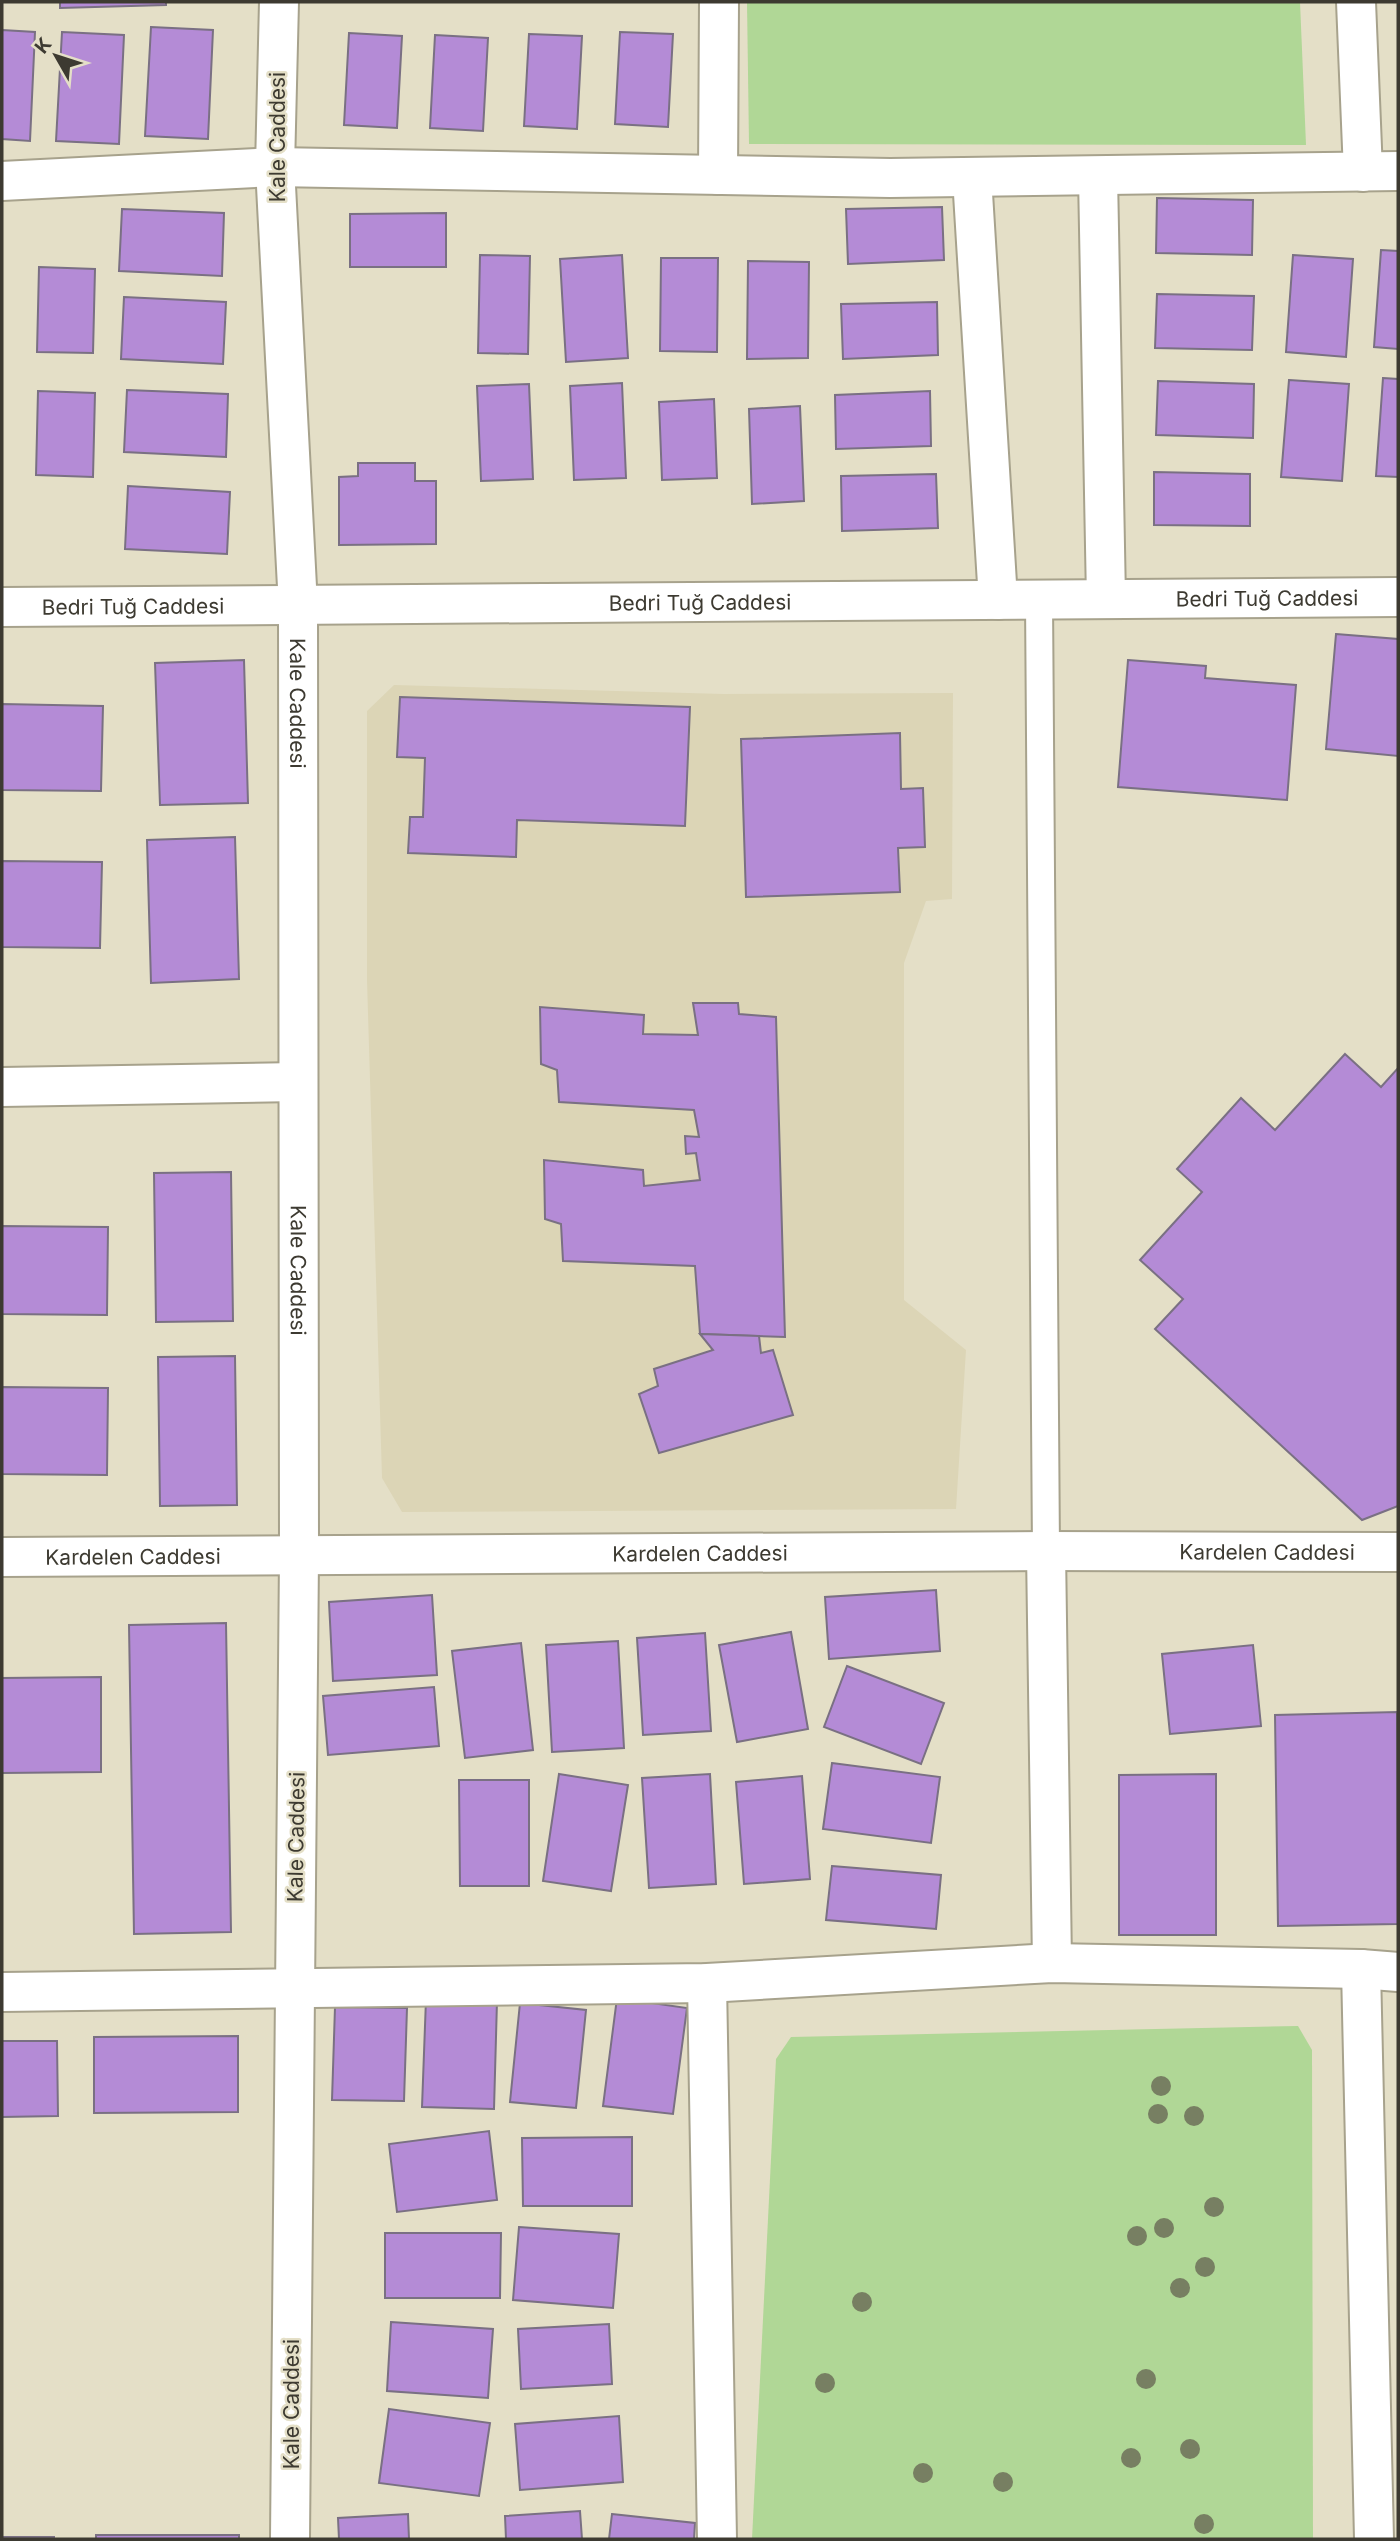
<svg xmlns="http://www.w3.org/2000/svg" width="1400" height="2541" viewBox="0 0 1400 2541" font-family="Inter,sans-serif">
  <rect width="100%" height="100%" fill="#e4dfc7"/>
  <!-- built -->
  <polygon fill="#dcd5b6" points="394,685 724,694 953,693 952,899 926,901 904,963 904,1300 966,1350 956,1509 402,1512 382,1478 367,980 367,711"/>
  <!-- green -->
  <g fill="#b0d796">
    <polygon points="747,2 1300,2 1306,145 749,144"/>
    <polygon points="1298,2026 1312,2050 1313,2539 752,2539 776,2059 791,2037"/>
  </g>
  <!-- building -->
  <g fill="#b48bd6" stroke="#7a7083" stroke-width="2">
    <polygon points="60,2 166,2 166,5 60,8"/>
    <polygon points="151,27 213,30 208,139 145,136"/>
    <polygon points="2,30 35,32 30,141 2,139"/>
    <polygon points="62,32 124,35 119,144 56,141"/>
    <polygon points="620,32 673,34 668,127 615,124"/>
    <polygon points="349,33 402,36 397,128 344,125"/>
    <polygon points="529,34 582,36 577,129 524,126"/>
    <polygon points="435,35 488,38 483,131 430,128"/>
    <polygon points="1157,198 1253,200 1252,255 1156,253"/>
    <polygon points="942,207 944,260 848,264 846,209"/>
    <polygon points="122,209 224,213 222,276 119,271"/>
    <polygon points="446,213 446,267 350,267 350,214"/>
    <polygon points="1381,250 1398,251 1398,349 1374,347"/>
    <polygon points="480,255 530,256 528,354 478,353"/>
    <polygon points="622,255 628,358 566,362 560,259"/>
    <polygon points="1293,255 1353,259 1346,357 1286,352"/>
    <polygon points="661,258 718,258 717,352 660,351"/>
    <polygon points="748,261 809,262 808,358 747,359"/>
    <polygon points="39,267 95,269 93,353 37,352"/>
    <polygon points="1157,294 1254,296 1252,350 1155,348"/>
    <polygon points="124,297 226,302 223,364 121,359"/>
    <polygon points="937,302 938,355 843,359 841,304"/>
    <polygon points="1383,378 1398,379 1398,477 1376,476"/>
    <polygon points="1289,380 1349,384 1342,481 1281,477"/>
    <polygon points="1158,381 1254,384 1253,438 1156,435"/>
    <polygon points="622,383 626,478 574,480 570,386"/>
    <polygon points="529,384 533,479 481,481 477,386"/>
    <polygon points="127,390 228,394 226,457 124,452"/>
    <polygon points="38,391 95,393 93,477 36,475"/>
    <polygon points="930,391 931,446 836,449 835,395"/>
    <polygon points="714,399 717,478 662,480 659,402"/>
    <polygon points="800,406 804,501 752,504 749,409"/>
    <polygon points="358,463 415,463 415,481 436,481 436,544 339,545 339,477 358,476"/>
    <polygon points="1154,472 1250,474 1250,526 1154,525"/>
    <polygon points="936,474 938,528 842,531 841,476"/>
    <polygon points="128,486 230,492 227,554 125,549"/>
    <polygon points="1336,634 1398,639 1398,756 1326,749"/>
    <polygon points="244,660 248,803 160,805 155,663"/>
    <polygon points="1128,660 1206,666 1205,678 1296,685 1287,800 1118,787"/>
    <polygon points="400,697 690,707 685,826 517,820 516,857 408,853 410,817 423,817 425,758 397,757"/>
    <polygon points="2,704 103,706 101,791 2,790"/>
    <polygon points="900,733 901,789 923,788 925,847 898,848 900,892 746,897 741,739"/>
    <polygon points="235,837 239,979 151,983 147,840"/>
    <polygon points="2,861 102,862 100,948 2,947"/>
    <polygon points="693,1003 738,1003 739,1014 776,1017 785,1337 700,1334 695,1266 563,1261 561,1224 545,1219 544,1160 643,1170 644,1186 700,1180 696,1153 686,1154 685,1136 699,1137 694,1110 559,1102 557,1070 541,1064 540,1007 644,1015 643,1034 698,1035"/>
    <polygon points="1345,1054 1381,1087 1398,1068 1398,1506 1362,1520 1155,1329 1183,1299 1140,1260 1202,1192 1177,1169 1241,1098 1275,1130"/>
    <polygon points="231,1172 233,1321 156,1322 154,1173"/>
    <polygon points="2,1226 108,1227 107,1315 2,1314"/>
    <polygon points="700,1334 759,1336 761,1353 773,1350 793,1415 659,1453 639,1394 658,1386 654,1369 713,1350"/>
    <polygon points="235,1356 237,1505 160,1506 158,1357"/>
    <polygon points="2,1387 108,1388 107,1475 2,1474"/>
    <polygon points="936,1590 940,1651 829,1659 825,1597"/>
    <polygon points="432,1595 437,1675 333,1681 329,1602"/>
    <polygon points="226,1623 231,1932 134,1934 129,1625"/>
    <polygon points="791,1632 808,1729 737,1742 719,1645"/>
    <polygon points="705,1633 711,1731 643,1735 637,1638"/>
    <polygon points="618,1641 624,1748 552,1752 546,1645"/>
    <polygon points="521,1643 533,1750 465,1758 452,1651"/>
    <polygon points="1253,1645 1261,1726 1170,1734 1162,1654"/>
    <polygon points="847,1666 944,1703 921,1764 824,1727"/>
    <polygon points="101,1677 101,1772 2,1773 2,1678"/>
    <polygon points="434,1687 439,1746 328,1755 323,1696"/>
    <polygon points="1397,1712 1398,1924 1278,1926 1275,1715"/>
    <polygon points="832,1763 940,1777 931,1843 823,1829"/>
    <polygon points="559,1774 628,1785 611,1891 543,1881"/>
    <polygon points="710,1774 716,1884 649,1888 642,1778"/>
    <polygon points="1216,1774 1216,1935 1119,1935 1119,1775"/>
    <polygon points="802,1776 810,1879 744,1884 736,1782"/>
    <polygon points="459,1780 529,1780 529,1886 460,1886"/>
    <polygon points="832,1866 941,1875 936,1929 826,1920"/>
    <polygon points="617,1998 687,2008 673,2114 603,2106"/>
    <polygon points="426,1999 497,2001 494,2109 422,2107"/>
    <polygon points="520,2003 586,2010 576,2108 510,2102"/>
    <polygon points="335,2007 407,2008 404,2101 332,2100"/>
    <polygon points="238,2036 238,2112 94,2113 94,2037"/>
    <polygon points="2,2041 57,2041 58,2116 2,2117"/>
    <polygon points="489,2131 497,2200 397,2212 389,2144"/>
    <polygon points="632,2137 632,2206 523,2206 522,2138"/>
    <polygon points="519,2227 619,2234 613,2308 513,2300"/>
    <polygon points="385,2233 501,2233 500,2298 385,2298"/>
    <polygon points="391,2322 493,2329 488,2398 387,2391"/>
    <polygon points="609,2324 612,2384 521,2389 518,2329"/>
    <polygon points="389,2409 490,2423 479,2496 379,2483"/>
    <polygon points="619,2416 623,2482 520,2490 515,2424"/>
    <polygon points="580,2511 582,2539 506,2539 505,2516"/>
    <polygon points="408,2514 409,2539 339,2539 338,2518"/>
    <polygon points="612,2514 695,2523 694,2539 609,2539"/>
    <rect x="96" y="2535" width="143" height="4"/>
    <rect x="2" y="2537" width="52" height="2"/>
  </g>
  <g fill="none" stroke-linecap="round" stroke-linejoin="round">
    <!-- service casing -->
    <g stroke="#a7a28c" stroke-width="30">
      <polyline id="service" points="1039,600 1046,1551"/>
    </g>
    <!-- minor casing -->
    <g stroke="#a7a28c" stroke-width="42">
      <g id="minor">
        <path id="s1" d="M279 2 275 167 298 606 299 1557 290 2539"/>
        <polyline points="1356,2 1363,172"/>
        <polyline points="718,175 719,2"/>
        <polyline points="1098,176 1106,599"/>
        <polyline points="972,177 998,600"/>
        <polyline points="2,181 275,167 890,178 1398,171"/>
        <path id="s2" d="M2 607 1398 597"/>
        <polyline points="2,1087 298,1082"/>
        <polyline points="1046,1551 1052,1963"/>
        <path id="s3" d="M2 1557 1046 1551 1398 1552"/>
        <polyline points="1361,1969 1374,2539"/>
        <polyline points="707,1983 717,2539"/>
        <polyline points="2,1992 707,1983 1052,1963 1361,1969 1398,1972"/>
      </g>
    </g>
    <!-- service -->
    <use href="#service" stroke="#fff" stroke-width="26"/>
    <!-- minor -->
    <use href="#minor" stroke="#fff" stroke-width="38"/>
  </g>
  <!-- trees -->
  <g fill="#777f62">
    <circle cx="1161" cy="2086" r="10"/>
    <circle cx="1158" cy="2114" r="10"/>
    <circle cx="1194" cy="2116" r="10"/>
    <circle cx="1214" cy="2207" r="10"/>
    <circle cx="1164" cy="2228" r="10"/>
    <circle cx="1137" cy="2236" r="10"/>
    <circle cx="1205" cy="2267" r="10"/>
    <circle cx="1180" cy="2288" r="10"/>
    <circle cx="862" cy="2302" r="10"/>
    <circle cx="1146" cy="2379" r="10"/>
    <circle cx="825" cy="2383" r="10"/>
    <circle cx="1190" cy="2449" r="10"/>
    <circle cx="1131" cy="2458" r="10"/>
    <circle cx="923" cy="2473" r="10"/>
    <circle cx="1003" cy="2482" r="10"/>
    <circle cx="1204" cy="2524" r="10"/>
  </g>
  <g text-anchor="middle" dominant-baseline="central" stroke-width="5" stroke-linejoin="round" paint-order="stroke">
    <!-- street labels -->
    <g font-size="21" fill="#3d3a31" stroke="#e4dfc7">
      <text transform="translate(277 137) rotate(-90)">Kale Caddesi</text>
      <text stroke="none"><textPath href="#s2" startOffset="1265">Bedri Tuğ Caddesi</textPath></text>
      <text stroke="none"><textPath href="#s2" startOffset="698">Bedri Tuğ Caddesi</textPath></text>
      <text stroke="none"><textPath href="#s2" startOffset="131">Bedri Tuğ Caddesi</textPath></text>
      <text stroke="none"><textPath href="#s1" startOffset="702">Kale Caddesi</textPath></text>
      <text stroke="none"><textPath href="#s1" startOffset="1269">Kale Caddesi</textPath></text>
      <text stroke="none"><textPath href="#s3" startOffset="1265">Kardelen Caddesi</textPath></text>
      <text stroke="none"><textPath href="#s3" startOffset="698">Kardelen Caddesi</textPath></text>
      <text stroke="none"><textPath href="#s3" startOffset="131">Kardelen Caddesi</textPath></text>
      <text transform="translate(296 1837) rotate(-89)">Kale Caddesi</text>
      <text transform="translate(291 2404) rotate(-90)">Kale Caddesi</text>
    </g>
  </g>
  <!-- border -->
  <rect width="1400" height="2541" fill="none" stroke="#3d3a31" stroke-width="7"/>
  <!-- north arrow -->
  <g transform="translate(56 56) rotate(309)" stroke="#e4dfc7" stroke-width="5" paint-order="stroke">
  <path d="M0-5L12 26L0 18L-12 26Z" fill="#3d3a31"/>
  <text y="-10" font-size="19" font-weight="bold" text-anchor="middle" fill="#3d3a31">K</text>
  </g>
</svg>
